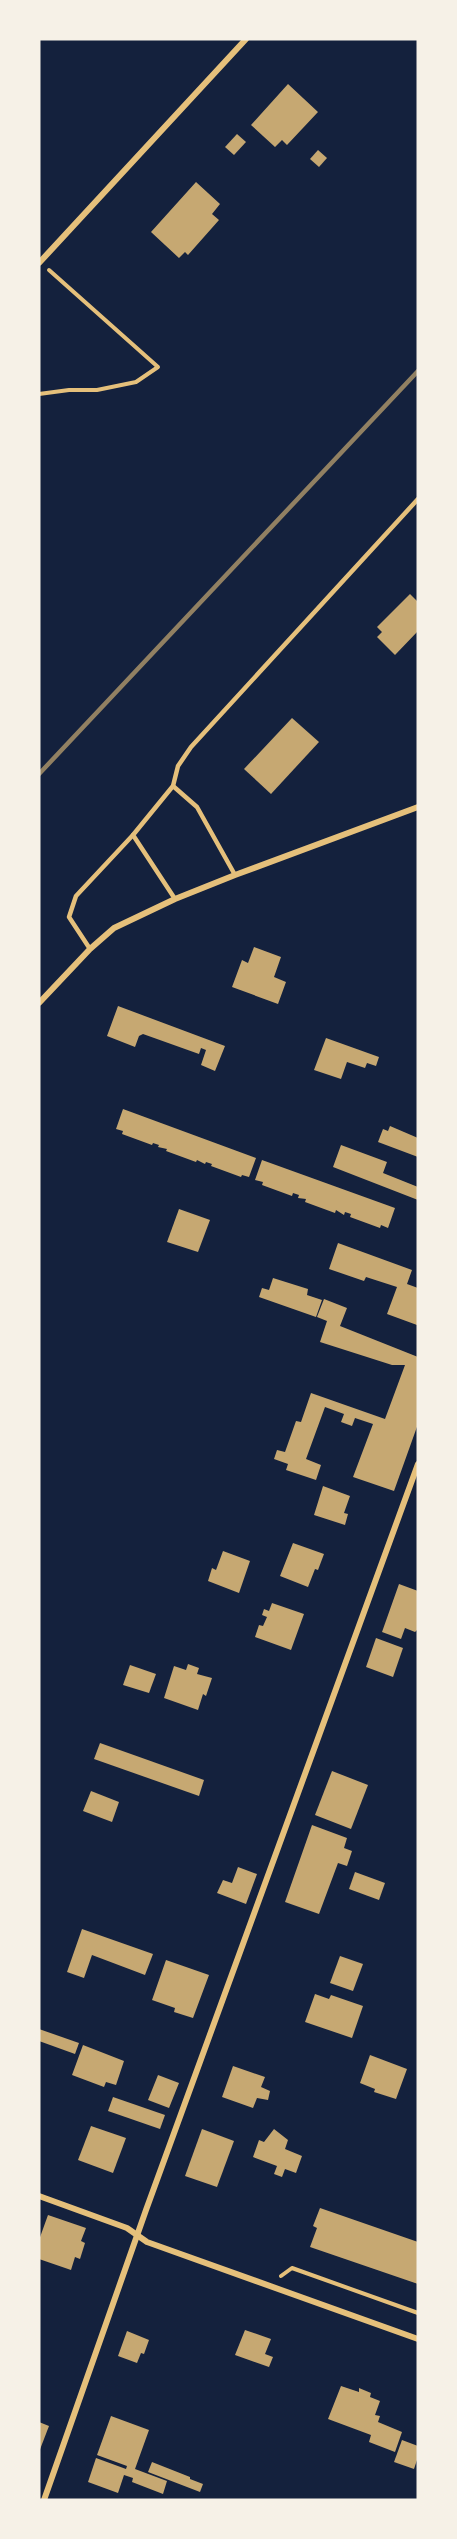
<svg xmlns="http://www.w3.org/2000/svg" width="457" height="2539" viewBox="0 0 457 2539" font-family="'DejaVu Sans',sans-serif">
  <rect width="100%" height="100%" fill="#14213d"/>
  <!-- building -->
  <g fill="#c6a872">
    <polygon points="288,84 318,112 287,145 282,140 275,147 251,125"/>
    <polygon points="237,134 246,142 234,155 225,147"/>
    <polygon points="318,150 327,158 319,167 310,159"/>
    <polygon points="196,182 220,204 212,214 219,220 188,255 185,252 179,258 151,232"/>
    <polygon points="410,594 418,602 418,631 395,655 377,637 382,632 377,627"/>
    <polygon points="292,718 319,742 271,794 244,769"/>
    <polygon points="254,947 281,957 274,977 286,982 278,1004 232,987 242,960 248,963"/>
    <polygon points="118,1006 225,1046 215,1071 201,1065 206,1050 201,1048 199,1054 143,1034 139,1036 135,1047 107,1036"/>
    <polygon points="326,1038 379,1057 376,1066 367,1063 365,1068 347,1062 341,1079 314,1070"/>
    <polygon points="123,1109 256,1158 249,1177 242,1175 241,1177 211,1166 212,1164 206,1162 205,1164 197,1160 196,1162 166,1151 167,1149 158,1147 159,1145 153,1143 152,1145 122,1134 123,1131 116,1129"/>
    <polygon points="390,1126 418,1138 418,1157 378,1142 383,1129 388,1131"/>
    <polygon points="341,1145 387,1162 383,1173 418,1187 418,1200 333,1167"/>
    <polygon points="262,1160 395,1208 388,1228 381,1225 380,1228 350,1217 351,1214 345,1212 344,1215 336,1210 335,1213 305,1202 306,1199 298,1198 299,1195 293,1193 292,1196 262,1185 263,1182 255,1180"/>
    <polygon points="179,1209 210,1220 198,1252 167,1242"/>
    <polygon points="338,1243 412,1270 407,1284 418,1288 417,1325 387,1314 397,1287 366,1277 364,1281 329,1269"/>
    <polygon points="273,1278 308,1289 307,1295 322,1300 316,1317 259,1297 262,1288 269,1290"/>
    <polygon points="324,1299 347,1308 340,1326 418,1357 418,1424 394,1491 353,1477 373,1424 355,1418 352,1426 341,1422 344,1414 325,1407 306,1459 321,1465 316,1480 286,1470 288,1464 274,1459 277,1450 285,1452 296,1421 301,1422 311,1393 385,1419 405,1365 392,1365 320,1342 327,1321 317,1317"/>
    <polygon points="323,1486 350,1496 344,1513 348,1514 345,1525 314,1515"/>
    <polygon points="293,1543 324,1554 318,1570 315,1569 308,1587 280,1576"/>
    <polygon points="223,1551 250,1561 239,1593 208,1581 212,1568 216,1570"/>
    <polygon points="399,1584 418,1591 418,1629 415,1632 405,1628 401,1639 382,1632"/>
    <polygon points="272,1603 304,1614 291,1650 255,1637 259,1625 263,1626 267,1617 262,1615 264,1609 269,1611"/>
    <polygon points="376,1638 403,1648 393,1677 366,1667"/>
    <polygon points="188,1664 199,1668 197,1674 212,1678 206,1696 203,1694 198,1710 164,1698 174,1666 186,1670"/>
    <polygon points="130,1665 156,1674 149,1693 123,1685"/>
    <polygon points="100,1743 204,1780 199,1796 94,1759"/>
    <polygon points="332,1771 368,1785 351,1829 315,1815"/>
    <polygon points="91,1791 119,1802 112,1822 83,1811"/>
    <polygon points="312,1825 347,1838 344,1848 352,1851 347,1866 338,1863 319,1914 285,1902"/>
    <polygon points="238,1867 257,1874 246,1904 217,1893 223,1880 232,1883"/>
    <polygon points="355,1872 385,1883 379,1900 349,1889"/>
    <polygon points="82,1929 153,1954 145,1975 92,1955 84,1978 67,1972"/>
    <polygon points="340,1956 363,1964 353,1991 330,1983"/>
    <polygon points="166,1960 209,1975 193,2018 174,2012 175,2008 152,2000"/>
    <polygon points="315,1994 329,1999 331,1995 363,2006 352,2038 305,2022"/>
    <polygon points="39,2029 79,2043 75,2054 39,2041"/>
    <polygon points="83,2045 124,2061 116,2085 106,2082 104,2087 72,2075"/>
    <polygon points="370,2055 407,2069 396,2099 374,2092 375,2089 360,2083"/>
    <polygon points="233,2066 265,2077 261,2087 270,2091 268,2100 257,2098 253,2108 222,2097"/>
    <polygon points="158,2075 179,2083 169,2108 148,2100"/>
    <polygon points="113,2097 165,2115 160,2129 108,2111"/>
    <polygon points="91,2126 126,2138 113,2173 78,2160"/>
    <polygon points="202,2129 234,2141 217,2187 185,2176"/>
    <polygon points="274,2129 288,2140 285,2149 302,2156 296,2173 285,2169 282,2177 274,2174 277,2166 253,2157 259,2140 264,2142"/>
    <polygon points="320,2208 418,2242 418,2284 310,2247 317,2228 313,2226"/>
    <polygon points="48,2215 86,2228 81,2241 85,2243 80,2259 75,2257 71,2270 39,2259 39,2240"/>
    <polygon points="245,2330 271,2339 265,2354 273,2357 269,2367 235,2355"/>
    <polygon points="127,2331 149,2340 144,2354 141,2353 137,2363 118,2356"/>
    <polygon points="341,2386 359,2392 359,2388 371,2393 370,2397 380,2401 375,2415 380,2416 378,2422 402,2432 395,2452 369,2442 371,2435 328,2419"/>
    <polygon points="111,2416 149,2430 135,2469 167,2481 163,2494 132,2482 133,2478 124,2475 118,2493 88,2482 96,2458 126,2469 127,2466 97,2455"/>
    <polygon points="39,2422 49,2426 39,2452"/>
    <polygon points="402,2440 418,2446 418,2457 414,2469 394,2462"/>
    <polygon points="152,2462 190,2477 190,2479 203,2484 200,2492 148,2472"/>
  </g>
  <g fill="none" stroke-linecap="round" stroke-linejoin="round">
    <!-- path -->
    <g stroke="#e5c07b" stroke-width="4">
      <polyline points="39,394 69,390 97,390 136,382 158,367 49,270"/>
      <polyline points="281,2276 292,2268 418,2313"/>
    </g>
    <!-- service -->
    <g stroke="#e5c07b" stroke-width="4.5">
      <polyline points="173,786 197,807 235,875"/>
      <polyline points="175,899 133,835 173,786 178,766 191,747 418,499"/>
      <polyline points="90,949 69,917 76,896 133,835"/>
    </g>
    <!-- minor -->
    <g stroke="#e5c07b" stroke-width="6">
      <polyline points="39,263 246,39"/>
      <polyline points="39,1003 90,949 114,928 175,899 235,875 418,807"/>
      <polyline points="39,2196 127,2228 147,2242 418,2339"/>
      <polyline points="44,2500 146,2210 418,1464"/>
    </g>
    <!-- rail -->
    <polyline stroke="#918062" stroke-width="4.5" points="39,774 418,371"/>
  </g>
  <!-- border -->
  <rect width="457" height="2539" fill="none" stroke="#f6f1e7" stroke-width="81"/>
</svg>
